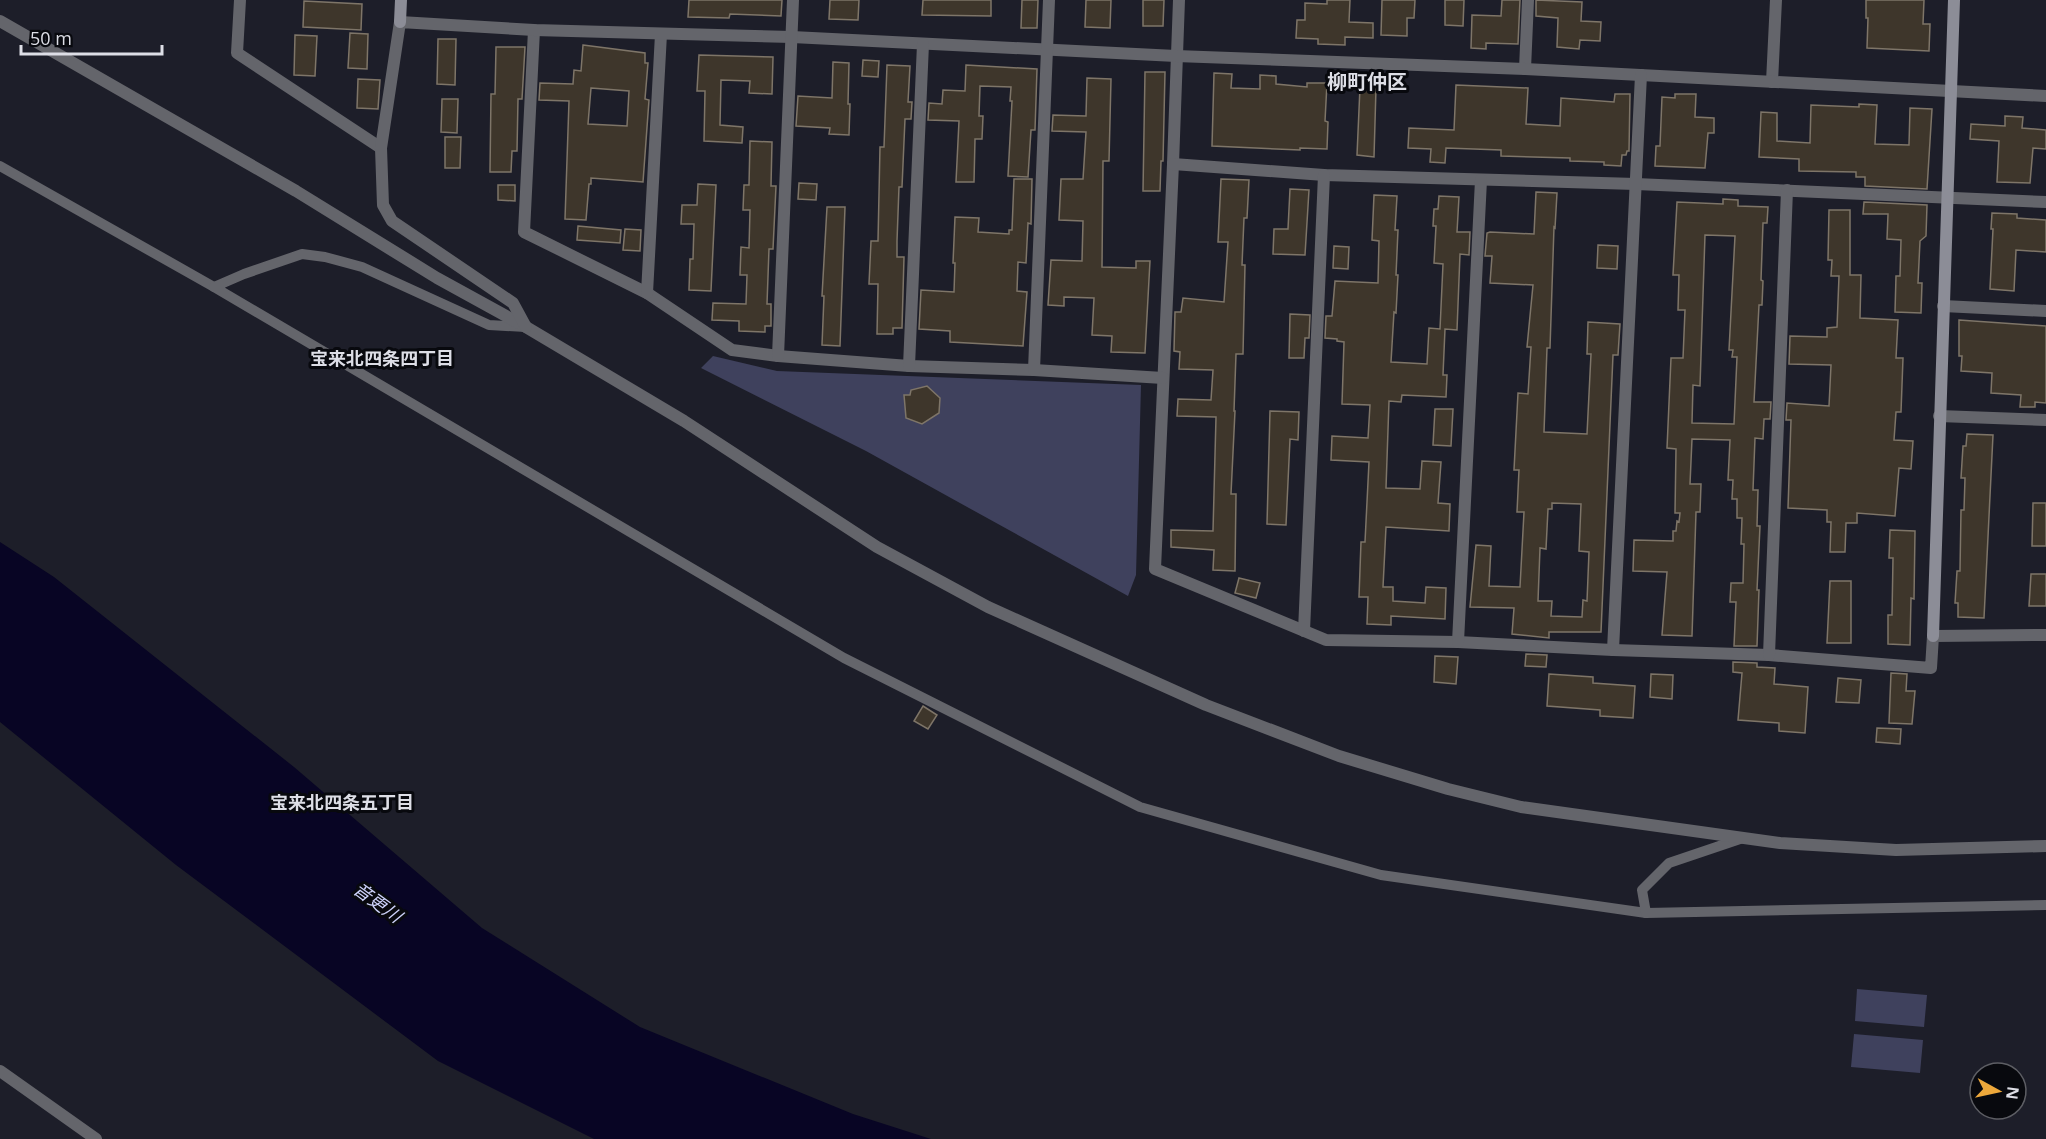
<svg xmlns="http://www.w3.org/2000/svg" width="2046" height="1139" viewBox="0 0 2046 1139" font-family="'Open Sans','Noto Sans JP',sans-serif">
  <rect width="100%" height="100%" fill="#1d1e29"/>
  <!-- green -->
  <g fill="#3f415d">
    <polygon points="713,356 777,371 1141,385 1136,575 1128,596 866,451 701,368"/>
    <polygon points="1857,989 1927,995 1924,1027 1855,1021"/>
    <polygon points="1854,1034 1923,1040 1920,1073 1851,1067"/>
  </g>
  <!-- water -->
  <polygon fill="#080524" points="0,542 54,577 294,767 482,928 640,1027 853,1114 931,1139 594,1139 438,1061 176,865 0,722"/>
  <!-- building -->
  <g fill="#3e362b" stroke="#7e7568" stroke-width="1.5" fill-rule="evenodd">
    <polygon points="689,0 782,0 781,16 730,14 729,18 688,17"/>
    <polygon points="830,0 859,0 858,20 829,19"/>
    <polygon points="923,0 991,0 991,16 922,15"/>
    <polygon points="1022,0 1038,0 1037,28 1021,28"/>
    <polygon points="1086,0 1111,0 1110,28 1085,27"/>
    <polygon points="1143,0 1164,0 1163,26 1143,26"/>
    <polygon points="1327,0 1350,0 1349,22 1373,23 1373,38 1345,37 1345,45 1318,44 1318,39 1296,38 1297,20 1305,20 1305,3 1327,4"/>
    <polygon points="1382,0 1415,0 1414,18 1407,18 1407,36 1381,35"/>
    <polygon points="1445,0 1464,0 1463,26 1445,25"/>
    <polygon points="1502,0 1520,0 1518,44 1486,43 1486,49 1471,48 1472,15 1501,16"/>
    <polygon points="1536,0 1582,2 1581,21 1601,22 1600,41 1580,40 1579,49 1557,47 1558,18 1536,16"/>
    <polygon points="1866,0 1924,0 1923,24 1930,24 1929,51 1867,48 1868,18 1866,18"/>
    <polygon points="304,1 362,4 361,30 303,27"/>
    <polygon points="350,33 368,34 367,69 348,68"/>
    <polygon points="295,35 317,36 315,76 294,75"/>
    <polygon points="438,39 456,39 455,85 437,84"/>
    <path d="M583 45 645 53V63H648L645 99 649 100 643 182 591 178V184H589L586 220 565 219 569 101 539 100 540 83 573 84 574 70 581 71ZM591 88 629 91 627 126 588 124Z"/>
    <polygon points="496,47 525,47 522,99 518,99 517,151 512,151 511,172 490,172 491,94 495,94"/>
    <polygon points="699,55 773,57 772,94 749,93 750,81 721,80 720,125 743,127 742,143 704,141 705,91 697,91"/>
    <polygon points="863,60 879,61 878,77 862,76"/>
    <polygon points="833,62 849,63 848,104 850,104 849,135 829,134 830,128 796,126 798,96 832,98"/>
    <polygon points="887,65 910,66 908,102 912,102 911,119 905,119 902,187 899,187 897,241 897,257 904,257 902,328 893,328 893,334 877,334 878,284 869,284 871,241 878,241 880,147 884,147"/>
    <polygon points="966,65 1037,69 1035,130 1031,130 1028,177 1008,176 1012,101 1010,101 1011,87 980,86 979,116 983,116 982,139 975,139 974,182 956,182 959,121 928,120 929,103 942,104 943,90 965,91"/>
    <polygon points="1145,72 1165,72 1163,161 1161,161 1160,191 1143,191"/>
    <polygon points="1214,73 1232,74 1231,88 1260,89 1260,75 1276,76 1276,84 1307,87 1307,83 1327,83 1325,121 1328,122 1327,149 1300,148 1300,150 1212,146"/>
    <polygon points="1087,78 1111,79 1109,161 1103,161 1102,267 1136,268 1136,261 1150,261 1145,353 1111,352 1112,336 1092,335 1094,298 1064,297 1064,306 1048,305 1051,260 1082,261 1083,221 1059,220 1061,179 1083,179 1086,132 1052,131 1053,115 1086,116"/>
    <polygon points="358,79 380,80 378,109 357,108"/>
    <polygon points="1456,85 1528,88 1526,124 1560,126 1561,98 1614,102 1615,94 1630,94 1629,151 1627,151 1626,155 1622,155 1621,166 1604,165 1604,162 1570,161 1570,158 1501,156 1501,150 1446,148 1445,163 1430,162 1431,149 1408,148 1409,128 1454,130"/>
    <polygon points="1360,87 1376,88 1374,157 1357,155"/>
    <polygon points="1675,94 1696,94 1695,117 1714,118 1714,133 1708,133 1705,168 1655,166 1656,146 1660,146 1662,97 1675,98"/>
    <polygon points="442,99 458,99 457,133 441,132"/>
    <polygon points="1859,104 1877,105 1875,144 1909,145 1910,108 1932,109 1927,189 1865,186 1865,177 1856,177 1856,172 1799,171 1799,159 1759,157 1761,112 1777,113 1777,141 1810,143 1811,105 1859,107"/>
    <polygon points="2005,116 2023,117 2022,128 2046,130 2046,149 2033,148 2030,183 1997,182 1999,141 1970,139 1971,124 2005,126"/>
    <polygon points="445,137 461,137 460,168 445,168"/>
    <polygon points="750,141 772,142 771,186 776,186 773,249 769,249 767,304 771,304 771,326 765,326 765,332 739,331 739,321 712,320 713,303 746,304 747,275 740,275 741,247 749,248 750,210 743,210 744,185 749,185"/>
    <polygon points="1014,179 1032,179 1031,224 1028,223 1026,263 1018,262 1017,291 1027,292 1023,346 950,342 950,331 919,329 921,290 954,292 955,263 953,263 955,217 979,218 978,232 1009,234 1009,230 1012,230"/>
    <polygon points="1221,179 1249,180 1247,218 1244,218 1242,265 1245,265 1243,354 1236,354 1234,411 1235,411 1231,494 1236,494 1235,571 1213,570 1214,550 1171,547 1171,530 1213,531 1216,417 1177,416 1178,399 1211,400 1213,370 1179,369 1180,352 1174,351 1175,312 1181,312 1183,298 1224,302 1228,242 1218,242"/>
    <polygon points="799,183 817,184 816,200 798,199"/>
    <polygon points="698,184 716,185 711,291 689,290 690,259 693,259 694,224 681,224 682,205 697,205"/>
    <polygon points="498,185 515,185 515,201 498,200"/>
    <polygon points="1290,189 1309,190 1305,255 1273,254 1274,229 1288,229"/>
    <path d="M1536 192 1557 193 1555 228 1554 227 1550 348H1547L1544 432 1587 434 1591 354H1587L1588 322 1620 324 1618 355H1613L1601 632H1549V638L1512 634 1514 608 1470 607 1476 545 1491 546 1489 586 1520 587 1524 512H1517L1519 470H1514L1518 393 1528 394 1531 347H1527L1533 285 1490 283 1492 256H1485L1487 233 1490 232 1534 234ZM1552 503 1581 504 1579 551 1589 552 1587 601 1583 600 1582 617 1551 616 1552 601H1538L1540 548 1546 549 1548 509H1552Z"/>
    <polygon points="1374,195 1397,196 1395,230 1398,230 1396,275 1398,275 1396,313 1394,312 1391,362 1427,364 1429,328 1440,329 1443,264 1434,263 1436,226 1433,226 1434,209 1438,209 1439,196 1459,197 1457,232 1470,232 1469,255 1460,254 1457,330 1445,329 1443,375 1447,375 1446,397 1402,395 1401,402 1389,401 1386,488 1420,489 1422,461 1441,462 1438,503 1450,504 1449,531 1386,527 1383,587 1393,587 1393,601 1425,603 1426,587 1446,588 1445,619 1391,616 1391,625 1367,624 1368,597 1359,597 1361,542 1365,542 1369,462 1331,460 1332,436 1368,438 1370,405 1342,404 1344,342 1337,341 1337,339 1325,338 1326,316 1332,316 1335,281 1378,283 1379,241 1372,240"/>
    <path d="M1723 199 1738 200V206L1768 207 1767 223H1763L1761 280 1763 281 1762 305H1759L1754 402H1771L1770 419H1764L1763 439 1755 438 1753 490H1758L1757 526H1760L1757 590H1759L1757 646H1734L1736 602H1730L1731 583H1743L1744 544H1741L1742 518H1737V499H1732L1733 480H1728L1730 440 1692 439 1690 484H1701L1700 512H1696L1692 636 1662 635 1667 572 1633 571 1634 540 1673 541V531H1676L1677 521 1679 522 1680 513H1675L1676 449 1667 448 1671 358H1683L1685 310H1678L1679 275H1673L1677 202 1723 204ZM1705 235 1735 236 1729 350H1733L1732 357H1737L1734 424 1692 423 1693 385 1700 386Z"/>
    <polygon points="1864,202 1927,205 1926,236 1920,241 1918,283 1922,283 1921,313 1895,312 1896,276 1900,276 1901,240 1887,239 1888,214 1863,214"/>
    <polygon points="827,207 845,207 840,346 822,345 824,296 822,296"/>
    <polygon points="1829,210 1850,210 1850,275 1861,275 1860,318 1898,320 1896,358 1903,358 1901,412 1896,412 1894,440 1913,441 1911,469 1899,468 1895,516 1857,513 1857,523 1846,523 1845,552 1830,552 1831,522 1827,522 1827,510 1788,508 1791,420 1786,420 1787,403 1829,406 1831,365 1789,364 1790,336 1827,337 1827,328 1837,327 1839,276 1831,276 1832,260 1828,260"/>
    <polygon points="1992,213 2017,214 2017,218 2046,220 2046,252 2016,250 2014,291 1990,289 1993,229 1991,229"/>
    <polygon points="578,226 621,230 620,243 577,240"/>
    <polygon points="625,229 641,230 640,251 623,250"/>
    <polygon points="1598,245 1618,246 1617,269 1597,268"/>
    <polygon points="1334,246 1349,247 1348,269 1333,268"/>
    <polygon points="1290,314 1310,315 1309,338 1305,338 1304,358 1289,358"/>
    <polygon points="1959,320 2046,326 2046,403 2035,402 2035,407 2020,407 2021,395 1991,393 1992,373 1961,371 1962,356 1959,356"/>
    <polygon points="927,386 940,398 939,413 922,424 906,418 904,395 910,395 911,390"/>
    <polygon points="1435,409 1453,409 1451,446 1433,445"/>
    <polygon points="1270,411 1299,412 1298,440 1290,439 1286,525 1267,524"/>
    <polygon points="1967,434 1993,435 1984,618 1958,617 1958,603 1955,603 1957,571 1960,571 1961,510 1964,510 1965,478 1961,478 1963,446 1966,446"/>
    <polygon points="2033,503 2046,503 2046,546 2032,546"/>
    <polygon points="1890,530 1915,531 1914,599 1911,598 1910,645 1888,644 1888,615 1892,615 1893,558 1889,558"/>
    <polygon points="2031,574 2046,574 2046,606 2029,606"/>
    <polygon points="1239,578 1260,583 1256,598 1235,593"/>
    <polygon points="1830,581 1851,581 1851,643 1827,643"/>
    <polygon points="1526,654 1547,655 1546,667 1525,666"/>
    <polygon points="1435,656 1458,657 1456,684 1434,682"/>
    <polygon points="1733,662 1757,663 1757,667 1775,668 1774,684 1808,687 1805,733 1779,731 1779,723 1738,720 1742,673 1733,672"/>
    <polygon points="1891,673 1907,674 1906,691 1915,691 1912,724 1889,723"/>
    <polygon points="1549,674 1593,677 1593,683 1635,686 1633,718 1600,716 1600,710 1547,706"/>
    <polygon points="1651,674 1673,675 1672,699 1650,697"/>
    <polygon points="1838,678 1861,680 1859,703 1836,702"/>
    <polygon points="923,706 937,715 928,729 914,721"/>
    <polygon points="1877,728 1901,729 1900,744 1876,742"/>
  </g>
  <g fill="none" stroke-linecap="round" stroke-linejoin="round">
    <!-- lane -->
    <g stroke="#64656b" stroke-width="10">
      <polyline points="0,166 214,287"/>
      <polyline points="526,327 489,325 362,267 325,257 302,254 244,274 214,287 844,658 1140,807 1381,875 1646,913"/>
      <polyline points="1743,838 1669,863 1642,890 1646,913 2046,905"/>
    </g>
    <!-- street -->
    <g stroke="#64656b" stroke-width="12">
      <polyline points="240,0 237,53 381,148"/>
      <polyline points="1179,0 1173,164 1155,569 1326,640 1458,642 1613,650 1769,655 1931,668 1933,636 2046,635"/>
      <polyline points="0,21 296,191 437,278 526,327 684,421 877,547 988,607 1206,705 1339,756 1448,789 1521,807 1780,843 1896,850 2046,846"/>
      <polyline points="534,30 524,232 647,293 732,350 778,356 909,366 1034,370 1163,378"/>
      <polyline points="1525,69 1528,0"/>
      <polyline points="1772,82 1776,0"/>
      <polyline points="1173,164 1324,175 1636,184 2046,202"/>
      <polyline points="647,293 661,34"/>
      <polyline points="1943,306 2046,311"/>
      <polyline points="526,327 513,303 392,221 383,205 381,148 400,22 534,30 792,37 1176,56 1525,69 2046,96"/>
      <polyline points="778,356 793,0"/>
      <polyline points="909,366 923,44"/>
      <polyline points="1034,370 1049,0"/>
      <polyline points="1939,416 2046,420"/>
      <polyline points="1304,631 1324,175"/>
      <polyline points="1458,642 1481,180"/>
      <polyline points="1613,650 1641,75"/>
      <polyline points="1769,655 1787,190"/>
      <polyline points="0,1071 96,1139"/>
    </g>
    <!-- secondary -->
    <g stroke="#8c8d97" stroke-width="12">
      <polyline points="400,22 401,0"/>
      <polyline points="1933,636 1954,0"/>
    </g>
  </g>
  <g text-anchor="middle" dominant-baseline="central" stroke-width="6" stroke-linejoin="round" paint-order="stroke">
    <!-- neighbourhood labels -->
    <g font-size="18" font-weight="bold" fill="#dddee6" stroke="#08090e">
      <text x="382" y="358">宝来北四条四丁目</text>
      <text x="342" y="802">宝来北四条五丁目</text>
    </g>
    <!-- water labels -->
    <g font-size="18" font-style="italic" fill="#ced3fb" stroke="#08090e">
      <text transform="translate(378 902) rotate(36)">音更川</text>
    </g>
    <!-- quarter labels -->
    <g font-size="20" font-weight="bold" fill="#dddee6" stroke="#08090e">
      <text x="1367" y="81">柳町仲区</text>
    </g>
  </g>
  <!-- north arrow -->
  <g transform="translate(1998 1091) rotate(98)"><circle r="28" fill="#08090e" stroke="#5d5e64" stroke-width="1.5"/>
  <path d="M0-4.5L10 22L0 15L-10 22Z" fill="#eda83b"/>
  <text y="-9" font-size="16" font-weight="bold" text-anchor="middle" fill="#dddee6">N</text>
  </g>
  <!-- scale -->
  <path d="M21 45v9h141v-9" fill="none" stroke="#dddee6" stroke-width="3"/>
  <text x="30" y="45" font-size="18" fill="#dddee6" stroke="#08090e" stroke-width="4.5" paint-order="stroke">50 m</text>
</svg>
